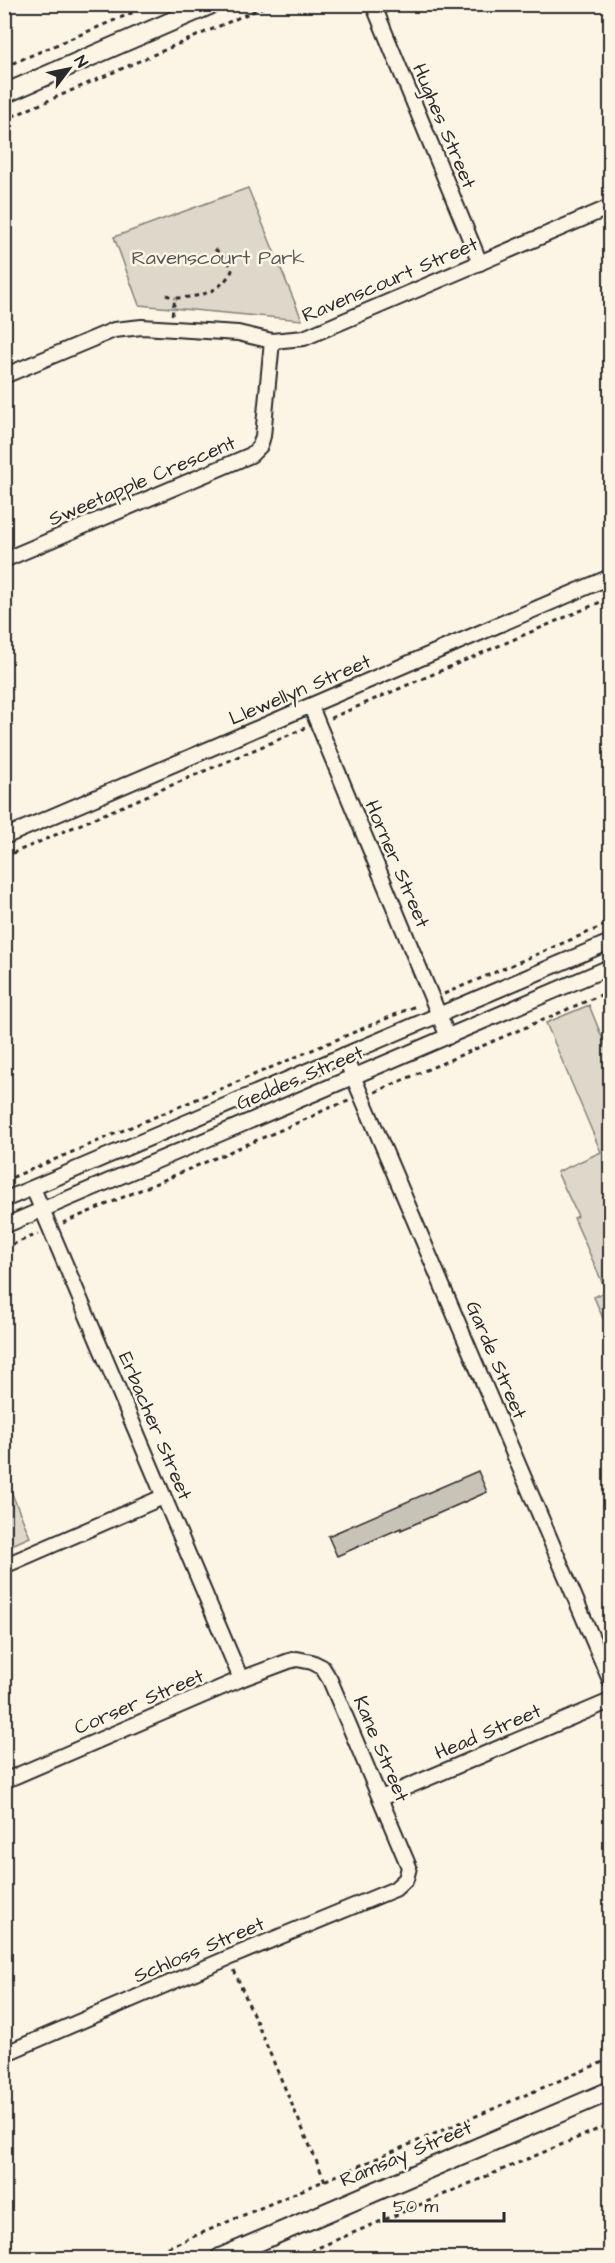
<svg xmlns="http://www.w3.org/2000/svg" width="615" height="2263" viewBox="0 0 615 2263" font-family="'Architects Daughter',sans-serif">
  <rect width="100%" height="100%" fill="#fcf5e5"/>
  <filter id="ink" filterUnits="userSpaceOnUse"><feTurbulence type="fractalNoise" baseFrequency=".0167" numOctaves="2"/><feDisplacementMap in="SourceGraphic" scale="12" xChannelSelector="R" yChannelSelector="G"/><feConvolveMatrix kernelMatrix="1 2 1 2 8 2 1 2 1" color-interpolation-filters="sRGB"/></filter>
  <g filter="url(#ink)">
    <!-- green -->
    <g fill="#ded8ca" stroke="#84827a" stroke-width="1.5">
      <polygon points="248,188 302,320 139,305 114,237"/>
      <polygon points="589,1005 610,1057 610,1335 594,1297 606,1291 574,1218 578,1216 557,1172 601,1152 546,1023"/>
      <polygon points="5,1477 30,1537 5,1548 4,1548"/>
    </g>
    <!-- building -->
    <polygon fill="#c8c3b7" stroke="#2b2b2b" stroke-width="1.5" points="478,1471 487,1492 401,1530 401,1528 337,1556 328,1536"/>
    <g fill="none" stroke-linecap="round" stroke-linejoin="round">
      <!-- street casing -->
      <g stroke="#2b2b2b" stroke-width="18">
        <g id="street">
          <polyline points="373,4 480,263"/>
          <polyline points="4,376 114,330 142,327 238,333 272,341 304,338 610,207"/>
          <polyline points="4,560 251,455 260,446 263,436 272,341"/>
          <polyline points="311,707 448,1037"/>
          <polyline points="4,837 610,577"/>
          <polyline points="344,1055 610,1680"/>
          <polyline points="33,1188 241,1679"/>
          <polyline points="4,1200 610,942"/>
          <polyline points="4,1226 610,967"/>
          <polyline points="4,1566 163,1497"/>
          <polyline points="4,1781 241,1679 289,1661 297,1659 312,1662 322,1667 330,1680 409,1867 406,1879 395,1889 228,1958 4,2054"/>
          <polyline points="381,1798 610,1701"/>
        </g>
      </g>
      <!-- secondary casing -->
      <g stroke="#2b2b2b" stroke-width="22">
        <g id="secondary">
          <polyline points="4,94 212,4"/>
          <polyline points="220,2258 610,2091"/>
        </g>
      </g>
      <!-- path -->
      <g stroke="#2b2b2b" stroke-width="3" stroke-dasharray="4.5 4.5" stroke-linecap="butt">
        <polyline points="4,67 153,4"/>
        <polyline points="4,120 270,4"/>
        <polyline points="166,295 175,298"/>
        <path d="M172 315 175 298C200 297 219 293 232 271L227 258 213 248"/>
        <polyline points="331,718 610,598"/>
        <polyline points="4,857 305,728"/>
        <polyline points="444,994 610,923"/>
        <polyline points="375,1092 610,991"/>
        <polyline points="4,1181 418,1005"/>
        <polyline points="63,1223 311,1117 326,1109 349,1101"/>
        <polyline points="4,1248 38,1234"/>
        <polyline points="234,1970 325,2181"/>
        <polyline points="143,2258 610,2059"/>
        <polyline points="294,2258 610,2124"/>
      </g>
      <!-- street -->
      <use href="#street" stroke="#fcf5e5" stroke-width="14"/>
      <!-- secondary -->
      <use href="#secondary" stroke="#fcf5e5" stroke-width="18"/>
    </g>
  </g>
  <g text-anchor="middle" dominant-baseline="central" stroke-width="5" stroke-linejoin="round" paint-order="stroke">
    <!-- street labels -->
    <g font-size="20" fill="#2b2b2b" stroke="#fcf5e5">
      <text transform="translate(444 126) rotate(67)">Hughes Street</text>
      <text transform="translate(390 280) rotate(-23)">Ravenscourt Street</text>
      <text transform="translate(142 481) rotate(-23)">Sweetapple Crescent</text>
      <text transform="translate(300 690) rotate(-23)">Llewellyn Street</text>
      <text transform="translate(397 864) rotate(67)">Horner Street</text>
      <text transform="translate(300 1078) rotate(-23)">Geddes Street</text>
      <text transform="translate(496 1360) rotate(67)">Garde Street</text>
      <text transform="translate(155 1426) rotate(67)">Erbacher Street</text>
      <text transform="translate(139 1702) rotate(-23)">Corser Street</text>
      <text transform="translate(488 1732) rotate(-23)">Head Street</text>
      <text transform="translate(381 1749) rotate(67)">Kane Street</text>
      <text transform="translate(199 1950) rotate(-23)">Schloss Street</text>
      <text transform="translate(406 2154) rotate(-23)">Ramsay Street</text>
    </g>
    <!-- park labels -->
    <g font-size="20" fill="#585653" stroke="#fcf5e5">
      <text x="218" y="258">Ravenscourt Park</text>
    </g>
  </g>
  <!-- margin -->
  <rect width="615" height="2263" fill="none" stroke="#fcf5e5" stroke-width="24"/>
  <rect x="12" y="12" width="591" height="2239" fill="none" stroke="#2b2b2b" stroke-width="2" filter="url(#ink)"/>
  <!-- north arrow -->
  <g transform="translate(69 69) rotate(58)" stroke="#fcf5e5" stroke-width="4.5" paint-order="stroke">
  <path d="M0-4.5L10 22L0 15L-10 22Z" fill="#2b2b2b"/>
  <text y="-9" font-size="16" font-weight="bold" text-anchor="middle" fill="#2b2b2b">N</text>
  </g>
  <!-- scale -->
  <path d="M384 2212v9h120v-9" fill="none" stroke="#2b2b2b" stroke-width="3"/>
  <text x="393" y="2212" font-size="18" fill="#2b2b2b" stroke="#fcf5e5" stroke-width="4.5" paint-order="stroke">50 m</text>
</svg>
